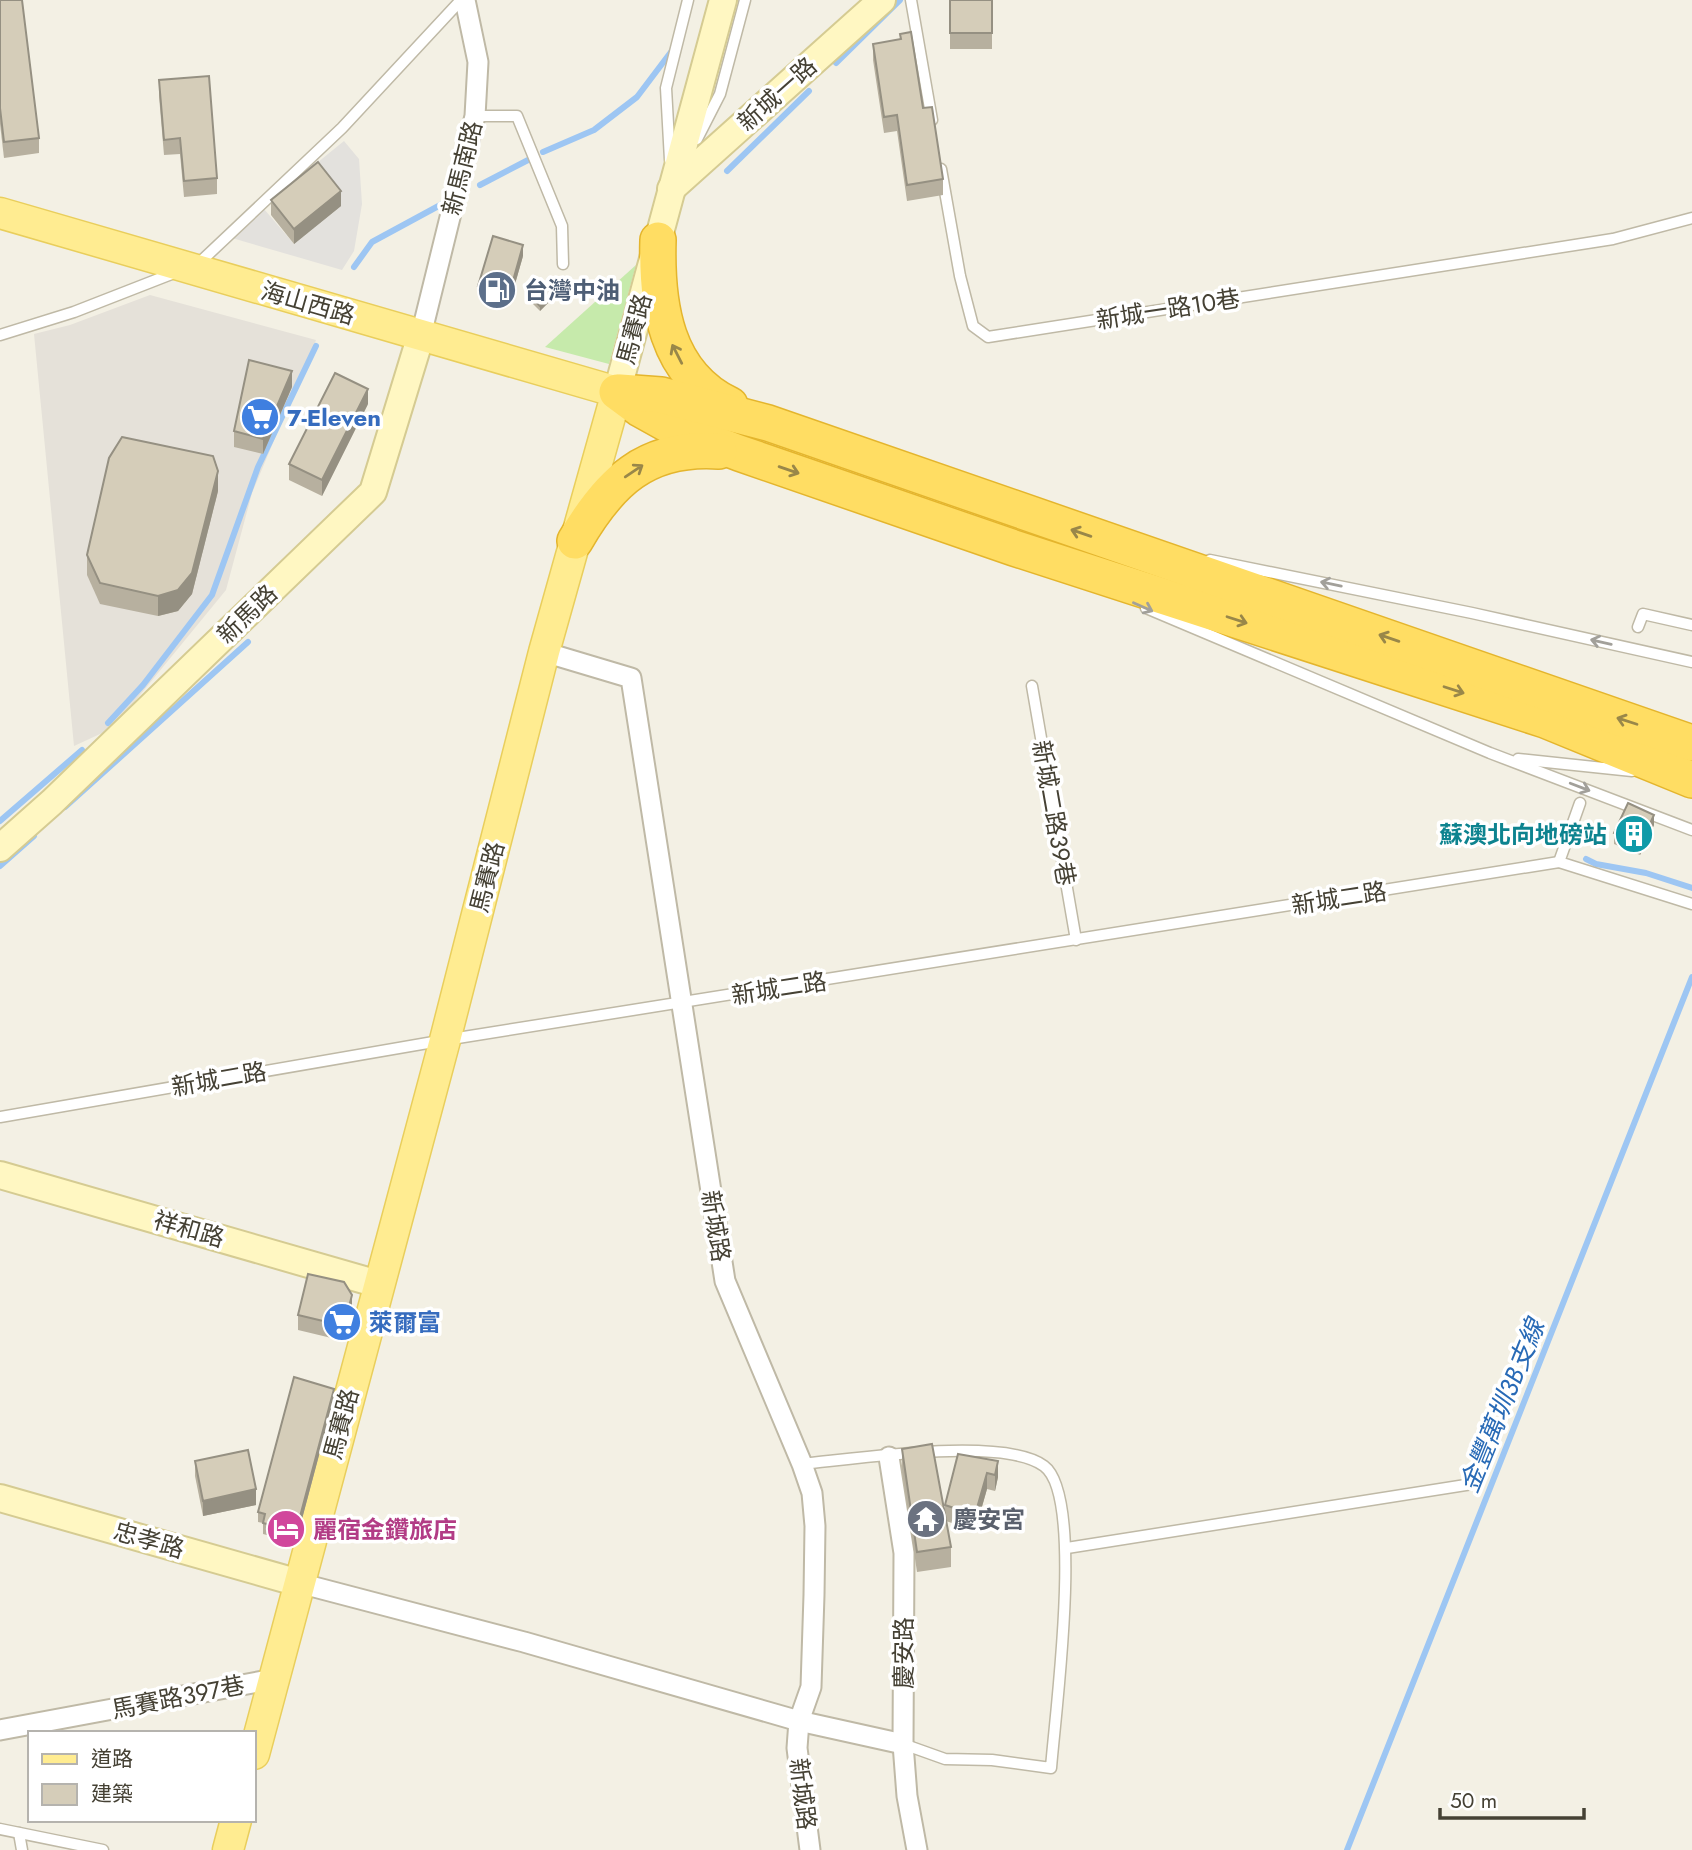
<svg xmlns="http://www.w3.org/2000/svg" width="1692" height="1850" viewBox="0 0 1692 1850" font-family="Jost,'Noto Sans TC',sans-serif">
  <rect width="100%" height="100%" fill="#f3f0e4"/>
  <!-- industrial -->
  <polygon fill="#e5e1d9" points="150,295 316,340 252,493 226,590 113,728 74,746 34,334 70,325"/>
  <!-- green -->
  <polygon fill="#c6eaab" points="636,265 609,364 545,347"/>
  <!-- parking -->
  <polygon fill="#e3e1dd" points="344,141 359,159 362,204 354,251 342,270 232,238 264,209 294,244 312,167"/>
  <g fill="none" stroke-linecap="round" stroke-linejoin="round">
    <!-- stream -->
    <g stroke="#9dc6f3" stroke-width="6">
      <polyline points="836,63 900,0"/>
      <polyline points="543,152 594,130 637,97 674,48"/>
      <polyline points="727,171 809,91"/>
      <polyline points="480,185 530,159"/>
      <polyline points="354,267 372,242 444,203"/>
      <polyline points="108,723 143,685 212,595 258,467 316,346"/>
      <polyline points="65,807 248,642"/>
      <polyline points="0,821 82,750"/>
      <polyline points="1586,859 1596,864 1646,873 1692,888"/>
      <polyline points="0,866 34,836"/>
      <polyline points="1347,1850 1692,977"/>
    </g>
    <!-- lane casing -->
    <g stroke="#bfb9a6" stroke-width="13">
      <g id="lane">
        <polyline points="911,0 932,120"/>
        <polyline points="475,116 517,116 562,226 563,264"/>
        <polyline points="697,139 720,94 745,0"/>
        <polyline points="670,160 666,88 688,0"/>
        <polyline points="941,169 960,276 973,326 988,337 1613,239 1692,218"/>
        <polyline points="197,265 342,128 461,0"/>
        <polyline points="0,335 74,312 174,273"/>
        <polyline points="1210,560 1472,613 1692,662"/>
        <polyline points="1146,608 1490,753 1692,830"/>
        <polyline points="1638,627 1643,614 1692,625"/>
        <polyline points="1032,686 1076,940"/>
        <polyline points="1518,759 1632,771"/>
        <polyline points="1580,803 1559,862 1692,904"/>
        <polyline points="0,1117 445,1040 1559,862"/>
        <path d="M802 1464C855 1459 1004 1436 1044 1466 1085 1496 1055 1714 1051 1768L992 1760 945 1759 903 1744"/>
        <polyline points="1067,1548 1472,1484"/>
        <polyline points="0,1829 103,1850"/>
        <polyline points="19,1833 22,1850"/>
      </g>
    </g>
    <!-- street casing -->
    <g stroke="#bfb9a6" stroke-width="23">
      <g id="street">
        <polyline points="421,335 475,116 478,62 465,0"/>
        <polyline points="544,652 631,678 725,1281 802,1464 812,1493 815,1526 814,1595 811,1687 799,1721 797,1748 810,1850"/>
        <polyline points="889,1457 904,1553 903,1744 907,1796 917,1850"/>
        <polyline points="299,1583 524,1642 799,1721 903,1744"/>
        <polyline points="0,1730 274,1679"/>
      </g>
    </g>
    <!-- secondary casing -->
    <g stroke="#d5cb92" stroke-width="30">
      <g id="secondary">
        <polyline points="671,189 882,0"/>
        <polyline points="617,392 723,0"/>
        <polyline points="0,848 52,802 373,492 421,335"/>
        <polyline points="0,1175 378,1284"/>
        <polyline points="0,1498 299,1583"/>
      </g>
    </g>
    <!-- primary casing -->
    <g stroke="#e9ce5c" stroke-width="33">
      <g id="primary">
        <polyline points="0,213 617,392 544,652 445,1040 254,1754"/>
        <polyline points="228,1850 236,1820"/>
      </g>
    </g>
    <!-- highway casing -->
    <g stroke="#e4b52d" stroke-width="38">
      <g id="highway">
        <path d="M658 240C656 304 665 374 730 405"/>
        <polyline points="617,392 640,409 676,429 739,453 1014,548 1545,720 1692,780"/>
        <polyline points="620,392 661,395 768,423 1692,743"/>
        <path d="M575 541C609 482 646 446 719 451"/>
      </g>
    </g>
    <!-- lane -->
    <use href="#lane" stroke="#fff" stroke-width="10"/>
    <!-- street -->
    <use href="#street" stroke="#fff" stroke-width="19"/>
    <!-- secondary -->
    <use href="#secondary" stroke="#fff7c2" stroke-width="26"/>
    <!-- primary -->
    <use href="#primary" stroke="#ffec91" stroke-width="30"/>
    <!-- highway -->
    <use href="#highway" stroke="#ffdd63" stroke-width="35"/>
  </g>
  <!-- wall -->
  <g fill="#b7b09f">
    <polygon points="0,0 39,138 39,153 4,158 0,124"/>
    <rect x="950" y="0" width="42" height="49"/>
    <polygon points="900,34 943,179 943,195 907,201 897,131 884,133 873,60 873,44 900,39"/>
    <polygon points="159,80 217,178 217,194 184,197 180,154 164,155 159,96"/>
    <polygon points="271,200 341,206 294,244 271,215"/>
    <polygon points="523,256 509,305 478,297 478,286"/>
    <polygon points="531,297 553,298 540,311 531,302"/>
    <polygon points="292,387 263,454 234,447 234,431"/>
    <polygon points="368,404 322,496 289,480 289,464"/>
    <polygon points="218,491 192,594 178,611 158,616 100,604 87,575 87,555"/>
    <polygon points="1654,825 1640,855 1614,844 1614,833"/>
    <polygon points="352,1310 344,1341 298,1330 298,1315"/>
    <polygon points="334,1399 298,1534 286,1540 263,1534 263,1523 258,1522 258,1512"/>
    <polygon points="902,1449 945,1514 945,1505 958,1454 998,1477 995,1491 987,1489 975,1531 946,1521 951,1547 951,1567 917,1572 902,1470"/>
    <polygon points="195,1461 256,1505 203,1516 195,1476"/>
  </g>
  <!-- shaded-wall -->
  <g fill="#959082">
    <polygon points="341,191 341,206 294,244 294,229"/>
    <polygon points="523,245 523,256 509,305 509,295"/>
    <polygon points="553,292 553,298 540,311 540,306"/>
    <polygon points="292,371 292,387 263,454 263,439"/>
    <polygon points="368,389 368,404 322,496 322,480"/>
    <polygon points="218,471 218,491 192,594 178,611 158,616 158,596"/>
    <polygon points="1654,815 1654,825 1640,855 1640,845"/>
    <polygon points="352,1295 352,1310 344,1341 344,1326"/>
    <polygon points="334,1389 334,1399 298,1534 286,1540 286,1529"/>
    <polygon points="998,1461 998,1477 995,1491 995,1475"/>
    <polygon points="987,1473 987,1489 975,1531 975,1515"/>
    <polygon points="256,1489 256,1505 203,1516 203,1501"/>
  </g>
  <!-- building -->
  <g fill="#d5cdb9" stroke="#959082" stroke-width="2">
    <polygon points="0,0 22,0 39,138 4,142 0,108"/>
    <rect x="950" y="0" width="42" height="33"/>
    <polygon points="911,32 923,108 932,107 943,179 907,185 897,115 884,117 873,44 901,39 900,34"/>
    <polygon points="209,76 217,178 184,181 180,138 164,140 159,80"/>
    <polygon points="318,162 341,191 294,229 271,200"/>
    <polygon points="493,236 523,245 509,295 478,286"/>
    <polygon points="545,283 553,292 540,306 531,297"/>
    <polygon points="249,360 292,371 263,439 234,431"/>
    <polygon points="335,373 368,389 322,480 289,464"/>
    <polygon points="122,437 213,456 218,471 192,573 178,590 158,596 100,583 87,555 109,458"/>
    <polygon points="1628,803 1654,815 1640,845 1614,833"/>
    <polygon points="308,1274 344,1282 352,1295 344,1326 298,1315"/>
    <polygon points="294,1377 334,1389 298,1524 286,1529 263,1523 265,1514 258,1512"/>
    <polygon points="932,1444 951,1547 917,1552 902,1449"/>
    <polygon points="248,1450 256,1489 203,1501 195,1461"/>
    <polygon points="958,1454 998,1461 995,1475 987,1473 975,1515 945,1505"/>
  </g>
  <!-- one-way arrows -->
  <defs><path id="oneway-shaft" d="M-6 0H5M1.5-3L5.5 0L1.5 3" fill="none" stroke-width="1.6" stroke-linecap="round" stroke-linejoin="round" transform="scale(1.75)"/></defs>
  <g stroke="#998749">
    <use href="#oneway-shaft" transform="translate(677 354) rotate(-117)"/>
    <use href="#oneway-shaft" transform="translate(789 470) rotate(19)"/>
    <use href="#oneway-shaft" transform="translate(634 471) rotate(-34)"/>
    <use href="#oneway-shaft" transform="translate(1081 533) rotate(-161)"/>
    <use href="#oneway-shaft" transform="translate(1237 620) rotate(18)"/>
    <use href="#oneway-shaft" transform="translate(1389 638) rotate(-161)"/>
    <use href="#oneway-shaft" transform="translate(1454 690) rotate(18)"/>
    <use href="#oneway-shaft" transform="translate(1627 721) rotate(-162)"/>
  </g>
  <g stroke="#a2a09a">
    <use href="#oneway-shaft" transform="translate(1331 584) rotate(-168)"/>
    <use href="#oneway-shaft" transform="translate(1143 607) rotate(24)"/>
    <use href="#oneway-shaft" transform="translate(1601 642) rotate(-167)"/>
    <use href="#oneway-shaft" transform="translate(1580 787) rotate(21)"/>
  </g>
  <!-- icons -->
  <defs>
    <g id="fuel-disc" transform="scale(2.0125)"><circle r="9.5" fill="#5c6f8a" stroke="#fff"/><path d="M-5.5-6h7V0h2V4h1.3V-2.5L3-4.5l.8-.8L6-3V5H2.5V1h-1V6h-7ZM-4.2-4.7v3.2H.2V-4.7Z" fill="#fff"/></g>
    <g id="supermarket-disc" transform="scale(2.0125)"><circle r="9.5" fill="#3f7fe0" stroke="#fff"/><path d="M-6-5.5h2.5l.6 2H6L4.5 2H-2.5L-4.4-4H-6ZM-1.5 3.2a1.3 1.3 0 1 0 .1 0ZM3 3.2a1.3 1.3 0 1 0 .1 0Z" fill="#fff"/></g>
    <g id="building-disc" transform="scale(2.0125)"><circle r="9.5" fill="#0f9aa8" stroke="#fff"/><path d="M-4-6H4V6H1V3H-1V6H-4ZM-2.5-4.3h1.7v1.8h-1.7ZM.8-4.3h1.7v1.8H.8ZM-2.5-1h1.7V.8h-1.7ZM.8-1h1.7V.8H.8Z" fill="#fff"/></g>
    <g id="temple-disc" transform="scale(2.0125)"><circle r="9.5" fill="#6b7280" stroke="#fff"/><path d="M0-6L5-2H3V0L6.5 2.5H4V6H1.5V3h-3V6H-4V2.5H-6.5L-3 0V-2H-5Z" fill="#fff"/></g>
    <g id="hotel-disc" transform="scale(2.0125)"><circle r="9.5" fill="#d1479c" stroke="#fff"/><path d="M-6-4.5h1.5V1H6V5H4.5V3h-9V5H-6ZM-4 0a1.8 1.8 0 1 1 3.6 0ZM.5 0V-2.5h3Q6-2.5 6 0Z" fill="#fff"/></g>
  </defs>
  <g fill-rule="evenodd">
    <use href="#fuel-disc" x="497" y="290"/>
    <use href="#supermarket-disc" x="260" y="417"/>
    <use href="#building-disc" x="1634" y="834"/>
    <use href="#supermarket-disc" x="342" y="1322"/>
    <use href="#temple-disc" x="926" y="1519"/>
    <use href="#hotel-disc" x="286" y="1529"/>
  </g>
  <g text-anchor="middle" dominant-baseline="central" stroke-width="7" stroke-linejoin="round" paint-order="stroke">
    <!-- street labels -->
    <g font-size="24" fill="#454134" stroke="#fff">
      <text transform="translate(777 94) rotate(-42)">新城一路</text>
      <text transform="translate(462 168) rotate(-76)">新馬南路</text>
      <text transform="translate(308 303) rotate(16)">海山西路</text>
      <text transform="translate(1168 309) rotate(-9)">新城一路10巷</text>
      <text transform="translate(634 329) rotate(-75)">馬賽路</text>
      <text transform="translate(247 614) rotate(-44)">新馬路</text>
      <text transform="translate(1054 813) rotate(80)">新城二路39巷</text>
      <text transform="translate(487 877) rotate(-76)">馬賽路</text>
      <text transform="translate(1339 898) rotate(-9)">新城二路</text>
      <text transform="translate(779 988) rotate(-9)">新城二路</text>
      <text transform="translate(219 1079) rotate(-10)">新城二路</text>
      <text transform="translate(716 1226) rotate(81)">新城路</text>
      <text transform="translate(189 1229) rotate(16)">祥和路</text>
      <text transform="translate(341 1424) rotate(-75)">馬賽路</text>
      <text transform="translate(149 1540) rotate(16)">忠孝路</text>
      <text transform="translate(903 1653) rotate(-90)">慶安路</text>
      <text transform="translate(178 1697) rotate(-11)">馬賽路397巷</text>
      <text transform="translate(803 1794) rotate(83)">新城路</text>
    </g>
    <!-- service labels -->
    <g font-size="24" font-weight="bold" fill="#4e5e75" stroke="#fff" text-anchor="start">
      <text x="524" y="290">台灣中油</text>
    </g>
    <!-- shop labels -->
    <g font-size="24" font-weight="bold" fill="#366cbe" stroke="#fff" text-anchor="start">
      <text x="287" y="417">7-Eleven</text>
      <text x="369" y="1322">萊爾富</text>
    </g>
    <!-- culture labels -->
    <g font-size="24" font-weight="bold" fill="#0d838f" stroke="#fff" text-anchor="end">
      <text x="1607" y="834">蘇澳北向地磅站</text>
    </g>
    <!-- worship labels -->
    <g font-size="24" font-weight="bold" fill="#5b616d" stroke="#fff" text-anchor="start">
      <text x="953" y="1519">慶安宮</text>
    </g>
    <!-- hotel labels -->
    <g font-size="24" font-weight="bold" fill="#b23c85" stroke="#fff" text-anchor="start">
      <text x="313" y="1529">麗宿金鑽旅店</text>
    </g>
    <!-- water labels -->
    <g font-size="26" font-style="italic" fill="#286ab6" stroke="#fff">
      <text transform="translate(1502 1406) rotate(-68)">金豐萬圳3B支線</text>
    </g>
  </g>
  <!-- legend -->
  <rect x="28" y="1731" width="228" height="91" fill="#ffffff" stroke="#b5b3ae" stroke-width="2"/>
  <rect x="42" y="1754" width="35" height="10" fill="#ffec91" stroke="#b5b3ae" stroke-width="2"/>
  <text x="91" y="1766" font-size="21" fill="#454134">道路</text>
  <rect x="42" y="1784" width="35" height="21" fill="#d5cdb9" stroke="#b5b3ae" stroke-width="2"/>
  <text x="91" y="1801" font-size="21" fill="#454134">建築</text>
  <!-- scale -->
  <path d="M1440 1808v10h144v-10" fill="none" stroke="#454134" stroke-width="3.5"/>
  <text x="1450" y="1808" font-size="21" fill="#454134" stroke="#ffffff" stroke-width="5" paint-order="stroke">50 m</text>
</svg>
